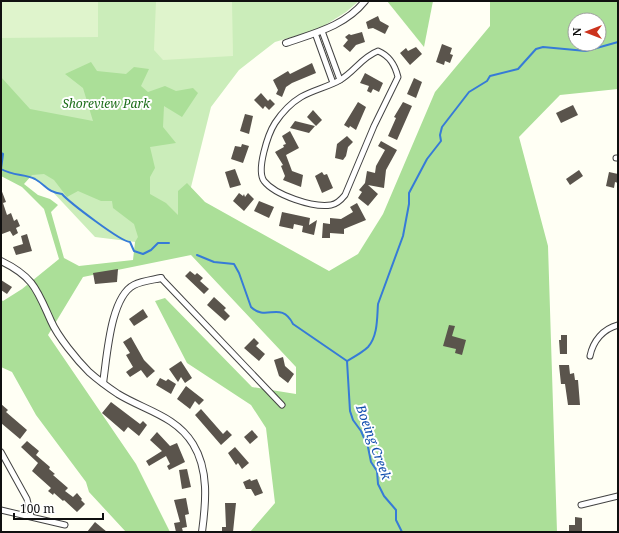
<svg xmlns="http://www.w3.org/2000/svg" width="619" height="533" viewBox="0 0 619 533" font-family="'Noto Serif',serif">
  <rect width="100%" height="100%" fill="#fffff4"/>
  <!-- green -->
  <polygon fill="#cbedba" points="1,1 359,1 346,12 319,29 275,42 239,70 211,107 176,247 95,237 50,189 1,159"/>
  <!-- forest -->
  <g fill="#abdf98" fill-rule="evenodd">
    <polygon points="387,1 433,1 424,47"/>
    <path d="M490 1H618V89L560 95 519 137 548 246 557 532H250L275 503 266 428 251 405 187 363 155 301 165 298 252 387 296 394V367L191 255 83 277 48 335 136 464 170 532H126L89 492 86 482 36 415 12 372 1 367V300L3 301 22 289 59 259 44 209 22 187 1 176V77L30 109 93 121 83 88 65 74 91 62 97 71 126 74 134 67 149 69 141 86 148 92 165 86 176 91 193 88 198 93 182 117 164 106 163 127 176 143 150 147 155 168 150 177V194L166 203 178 215V191L187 183 205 202 329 271 358 254 383 214 435 92 490 26ZM575 20H599V44H575ZM44 174 54 180 67 197 78 191 101 201H112L113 208 134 224 138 237 135 242 133 260 79 266 64 258 51 212 58 205 50 199 38 195 24 184 32 175Z"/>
  </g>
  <!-- pitch -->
  <g fill="#dff4cc">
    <polygon points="1,1 98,1 98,37 1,38"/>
    <polygon points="156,1 232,1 233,56 163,60 154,50"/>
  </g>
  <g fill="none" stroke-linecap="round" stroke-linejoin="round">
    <!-- stream -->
    <g stroke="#367bd7" stroke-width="2">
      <path d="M1 153 3 154 1 169C13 176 25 174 35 179 47 186 47 192 62 194 69 202 121 242 130 242L134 251 143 254 151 250 158 243H169"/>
      <path d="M197 255 214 262 234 264 239 273 251 307C266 322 281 300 293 324L347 361 350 411 353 420 361 431 368 447 371 462 377 471 378 484 384 496 396 510V520L402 532"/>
      <path d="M347 361C354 357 363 352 368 347 378 336 377 317 378 304L403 236 409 204V193L427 159 441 141 440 135 442 127 469 92 487 81 490 76 518 69 536 49 543 47 586 51 618 42"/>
    </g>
  </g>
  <!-- building -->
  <g fill="#5a544c">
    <polygon points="378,16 380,21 389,26 385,34 373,28 368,29 366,22"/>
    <polygon points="362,32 365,42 356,45 350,52 343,46 348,40 345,37 349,34 351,35"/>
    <polygon points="442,44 452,48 450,54 453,55 450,63 445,61 444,65 436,62"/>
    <polygon points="416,47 422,54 410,65 400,53 406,48 408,51"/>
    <polygon points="312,63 316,73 292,83 286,87 282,97 276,94 278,90 273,80 288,71 290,74"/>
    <polygon points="365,73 383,83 379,92 373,89 371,93 367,91 369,86 360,83"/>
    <polygon points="414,78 422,82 416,98 407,94"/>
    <polygon points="261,93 268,101 270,99 275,104 269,110 265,106 263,109 254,100"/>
    <polygon points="358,102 366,107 356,130 350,126 349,128 344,125"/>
    <polygon points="403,102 412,106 397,140 388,136 396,118 394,117"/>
    <polygon points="573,105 578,115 561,123 556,113"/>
    <polygon points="313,110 322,120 316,126 307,117"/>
    <polygon points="245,114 253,116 249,134 240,131"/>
    <polygon points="295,121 315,126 309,133 290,128"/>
    <polygon points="290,131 299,148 286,155 292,171 303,175 301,187 283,180 285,176 281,166 283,165 275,152 284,147 283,145 286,144 282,136"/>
    <polygon points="347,136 353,142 348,147 346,156 343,160 335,158 337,144"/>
    <polygon points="381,141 397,150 386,170 384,188 368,185 378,194 368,206 358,198 362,192 359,190 365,183 367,171 375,173 376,166 385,150 378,146"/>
    <polygon points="242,144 249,146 243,163 231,159 235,146 241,147"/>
    <polygon points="235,169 241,185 230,188 225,172"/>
    <polygon points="579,170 583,176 570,185 566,179"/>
    <polygon points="322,172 324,175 327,174 333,188 322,193 315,176"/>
    <polygon points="609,172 618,174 618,183 615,182 614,188 606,186"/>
    <polygon points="1,189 6,202 3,203 7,215 11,213 14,221 17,219 20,226 16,228 18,233 13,236 10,231 2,234 1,231"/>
    <polygon points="239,193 243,196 244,194 245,197 248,193 254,199 244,211 233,201"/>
    <polygon points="259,201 274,207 269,218 254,211"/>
    <polygon points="357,203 366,220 344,229 344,234 330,233 330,238 322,238 323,223 330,224 330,218 341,219 353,212 350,207"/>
    <polygon points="282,212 310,218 309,225 317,220 314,235 302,232 303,226 294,224 293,229 279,226"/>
    <polygon points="27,234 32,251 16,255 13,247 23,244 21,236"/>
    <polygon points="118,269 117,282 95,284 93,273"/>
    <polygon points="190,271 195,275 197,273 203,278 200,281 209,289 204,294 185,276"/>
    <polygon points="1,280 12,287 7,294 1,290"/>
    <polygon points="214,297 226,308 224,310 230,316 225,321 207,305"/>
    <polygon points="143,309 148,317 134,326 129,319"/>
    <polygon points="449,325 455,326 452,336 466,340 462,355 455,353 456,349 443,346"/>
    <polygon points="561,335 567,335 567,354 560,354 559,340 561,340"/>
    <polygon points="131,337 144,360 155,371 147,378 141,370 130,377 126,372 133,367 126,355 130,353 123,342"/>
    <polygon points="254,338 259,343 256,346 265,354 259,361 244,348"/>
    <polygon points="283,357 285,366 294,374 288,383 279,376 274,360"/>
    <polygon points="181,361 192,378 185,383 181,377 178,382 169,369"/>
    <polygon points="559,365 569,365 570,374 574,373 575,380 578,380 580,405 568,405 565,384 561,384"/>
    <polygon points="160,378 166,381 168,379 176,384 171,394 156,385"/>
    <polygon points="186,386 204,400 199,405 195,401 190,409 177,399"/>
    <polygon points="111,402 140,424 143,421 147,425 139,436 128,427 124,432 102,413"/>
    <polygon points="1,404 8,410 6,412 27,430 20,439 1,423"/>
    <polygon points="201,409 223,434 227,430 232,435 221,445 195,415"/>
    <polygon points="252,430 258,437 250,444 244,437"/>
    <polygon points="157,432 170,446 177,443 185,462 169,470 167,466 170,464 166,456 149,466 146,461 162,451 150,440"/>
    <polygon points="27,441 39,451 36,455 50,467 49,469 55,474 53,475 68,488 65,491 73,497 77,493 82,499 81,500 85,504 77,512 64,500 63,501 54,493 53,495 48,491 51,488 32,471 38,463 21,447"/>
    <polygon points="235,447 249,463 242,469 238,463 236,465 228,453"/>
    <polygon points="187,469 191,487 182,489 179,470"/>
    <polygon points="250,479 251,481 257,479 263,493 255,496 251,489 246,489 243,482"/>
    <polygon points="186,498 189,514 185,515 187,527 182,528 183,532 176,532 174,523 180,522 174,500"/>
    <polygon points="225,503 236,503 233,532 222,532 222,527 226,527"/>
    <polygon points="575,517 582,518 582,532 569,532 569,525 575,525"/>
    <polygon points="95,522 107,532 87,532"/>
  </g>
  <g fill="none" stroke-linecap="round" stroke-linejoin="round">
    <!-- minor casing -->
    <g stroke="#434343" stroke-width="7">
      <g id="minor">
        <polyline points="322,31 340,80"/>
        <polyline points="315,33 333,83"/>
        <path d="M378 51C390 56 395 65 398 77L374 126 345 195C341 200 337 204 331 205 313 208 275 195 264 181 256 170 268 134 275 123 281 114 291 103 301 97 313 90 328 87 340 80 354 72 362 57 378 51Z"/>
        <polyline points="616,158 618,158"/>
        <polyline points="161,278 282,405"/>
        <path d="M590 356C593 341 603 329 618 325"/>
        <polyline points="1,452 27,499 31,516"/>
        <polyline points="581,505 618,496"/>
        <polyline points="1,510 65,525"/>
      </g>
    </g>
    <!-- tertiary casing -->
    <g stroke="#434343" stroke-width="8">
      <g id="tertiary">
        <path d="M286 43C315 33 345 26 365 1"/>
        <path d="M1 261C34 277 37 290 51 321 58 337 77 360 89 372 98 380 109 388 118 394 144 410 176 416 193 444 209 470 206 502 202 532"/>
        <path d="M103 383C107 358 110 297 134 285 142 281 152 280 161 278"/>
      </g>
    </g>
    <!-- minor -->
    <use href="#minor" stroke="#fff" stroke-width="5"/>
    <!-- tertiary -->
    <use href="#tertiary" stroke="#fff" stroke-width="6"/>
  </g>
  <g text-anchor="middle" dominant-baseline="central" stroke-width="4" stroke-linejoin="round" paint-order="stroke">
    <!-- park labels -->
    <g font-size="12" font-style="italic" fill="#1d6e1a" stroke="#fff">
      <text x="106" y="103">Shoreview Park</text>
    </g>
    <!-- water labels -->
    <g font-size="13" font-style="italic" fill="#0f4cad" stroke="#fff">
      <text transform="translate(374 442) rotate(70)">Boeing Creek</text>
    </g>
  </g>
  <!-- border -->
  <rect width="619" height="533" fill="none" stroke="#101010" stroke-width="4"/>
  <!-- north arrow -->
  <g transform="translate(587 32) rotate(270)"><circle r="19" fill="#ffffff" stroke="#9f9f9f"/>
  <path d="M0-3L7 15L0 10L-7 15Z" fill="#cc331d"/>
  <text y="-6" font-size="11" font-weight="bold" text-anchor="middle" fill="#101010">N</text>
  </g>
  <!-- scale -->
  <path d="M14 513v6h89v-6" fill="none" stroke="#101010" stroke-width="2"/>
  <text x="20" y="513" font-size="12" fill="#101010" stroke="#ffffff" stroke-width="3" paint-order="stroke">100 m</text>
</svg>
